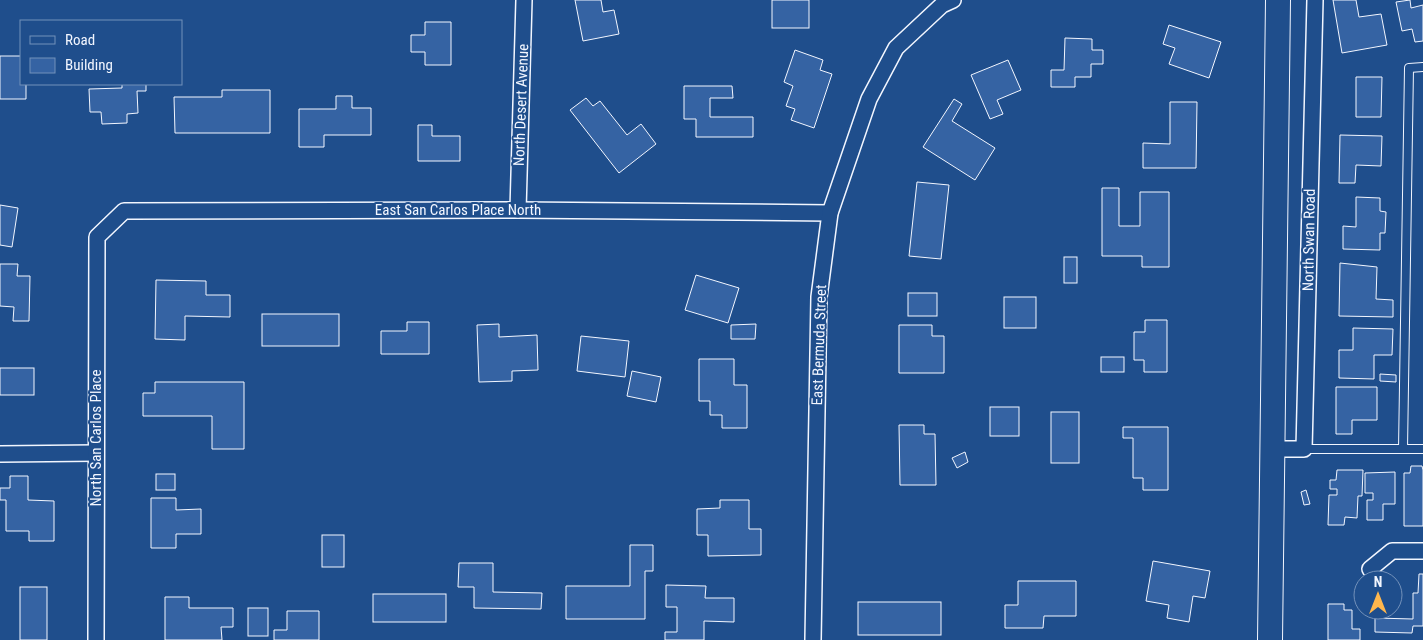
<svg xmlns="http://www.w3.org/2000/svg" width="1423" height="640" viewBox="0 0 1423 640" font-family="'Roboto Condensed',sans-serif">
  <rect width="100%" height="100%" fill="#1f4e8c"/>
  <!-- building -->
  <g fill="#3563a3" stroke="#f2f6ff">
    <polygon points="575,0 601,0 603,12 614,10 619,34 583,41"/>
    <rect x="772" y="0" width="37" height="28"/>
    <polygon points="1333,0 1356,0 1359,17 1381,14 1387,45 1342,53"/>
    <polygon points="1410,0 1411,8 1423,5 1423,41 1415,42 1412,29 1402,31 1396,2"/>
    <polygon points="425,22 451,22 451,65 425,65 425,52 411,52 411,35 425,35"/>
    <polygon points="1169,25 1221,42 1209,78 1169,64 1175,48 1163,44"/>
    <polygon points="1065,38 1092,39 1092,50 1103,50 1103,64 1091,64 1091,77 1075,77 1075,87 1051,87 1051,70 1064,70"/>
    <polygon points="795,50 823,60 820,70 832,74 814,128 791,120 795,109 786,106 793,86 784,82"/>
    <polygon points="0,56 21,56 21,84 26,84 26,99 0,99"/>
    <polygon points="1008,60 1021,90 997,100 1003,114 990,119 971,75"/>
    <polygon points="1356,77 1382,77 1381,117 1356,117"/>
    <polygon points="122,84 146,84 146,91 137,91 138,113 127,114 127,123 102,124 101,112 90,112 89,89 122,88"/>
    <polygon points="684,86 732,86 733,98 710,98 710,117 753,117 753,137 696,137 696,119 684,119"/>
    <polygon points="222,90 270,90 270,133 175,133 174,97 222,97"/>
    <polygon points="336,96 352,96 352,108 371,108 371,135 324,135 324,147 299,147 299,109 336,109"/>
    <polygon points="586,98 593,106 600,101 627,135 641,124 656,144 619,173 570,110"/>
    <polygon points="954,99 962,104 952,121 995,148 975,180 923,147"/>
    <polygon points="1170,102 1197,102 1196,168 1143,168 1143,143 1170,144"/>
    <polygon points="418,125 432,125 432,136 460,136 460,161 418,161"/>
    <polygon points="1340,135 1382,136 1381,166 1356,165 1355,183 1339,183"/>
    <polygon points="917,182 949,185 941,259 909,256"/>
    <polygon points="1102,188 1119,188 1119,226 1140,226 1140,192 1169,192 1169,267 1142,267 1142,256 1102,256"/>
    <polygon points="1356,197 1380,198 1380,211 1386,212 1385,233 1380,233 1380,250 1343,249 1343,226 1356,227"/>
    <polygon points="0,205 18,208 12,247 0,245"/>
    <rect x="1064" y="257" width="13" height="26"/>
    <polygon points="1340,263 1377,267 1376,299 1393,300 1393,317 1339,316"/>
    <polygon points="0,264 18,264 17,276 30,276 29,321 13,321 14,307 0,306"/>
    <polygon points="696,275 739,288 728,323 685,310"/>
    <polygon points="156,280 206,281 206,295 230,295 230,317 185,316 185,340 155,339"/>
    <rect x="908" y="293" width="29" height="23"/>
    <rect x="1004" y="297" width="32" height="31"/>
    <rect x="262" y="314" width="77" height="32"/>
    <polygon points="1145,320 1167,320 1167,372 1144,372 1144,360 1134,360 1134,332 1145,332"/>
    <polygon points="407,322 429,322 429,354 381,354 381,331 407,331"/>
    <polygon points="499,324 499,337 537,335 538,370 512,371 512,381 479,382 477,325"/>
    <polygon points="756,324 755,339 731,339 731,325"/>
    <polygon points="899,325 932,325 932,336 944,336 944,373 899,373"/>
    <polygon points="1353,328 1393,329 1392,355 1374,355 1374,379 1339,378 1339,350 1353,350"/>
    <polygon points="581,336 629,341 625,377 577,371"/>
    <rect x="1101" y="357" width="23" height="15"/>
    <polygon points="699,359 734,359 734,385 747,385 747,428 722,428 722,415 710,415 710,401 699,401"/>
    <rect x="0" y="368" width="34" height="27"/>
    <polygon points="632,371 661,377 656,402 627,396"/>
    <polygon points="1380,374 1396,375 1396,382 1380,381"/>
    <polygon points="155,382 244,382 244,449 212,449 212,416 143,416 143,393 155,393"/>
    <polygon points="1336,387 1377,387 1377,420 1352,420 1352,434 1336,434"/>
    <rect x="990" y="407" width="29" height="29"/>
    <rect x="1051" y="412" width="28" height="51"/>
    <polygon points="899,425 924,425 924,434 935,434 936,485 900,485"/>
    <polygon points="1123,427 1168,427 1168,490 1143,490 1143,478 1133,478 1133,438 1123,438"/>
    <polygon points="965,452 968,462 957,468 952,458"/>
    <polygon points="1411,466 1422,466 1423,470 1423,526 1404,526 1404,473 1410,473"/>
    <polygon points="1337,470 1363,470 1362,496 1358,496 1357,518 1345,517 1344,525 1328,525 1329,495 1337,495 1337,489 1330,489 1330,480 1336,480"/>
    <polygon points="1395,472 1395,504 1383,504 1383,520 1367,520 1367,500 1373,500 1373,493 1365,493 1365,473"/>
    <rect x="156" y="474" width="19" height="16"/>
    <polygon points="10,476 28,476 28,500 54,501 54,541 29,541 29,531 6,531 6,500 0,500 0,488 10,488"/>
    <polygon points="1306,490 1310,504 1304,505 1301,492"/>
    <polygon points="151,498 176,498 176,510 201,509 201,534 176,534 176,548 151,548"/>
    <polygon points="720,500 749,500 749,529 761,529 761,555 708,556 708,535 697,535 697,509 720,508"/>
    <rect x="322" y="535" width="22" height="32"/>
    <polygon points="630,545 653,545 653,571 645,571 645,619 566,619 566,586 630,586"/>
    <polygon points="1153,561 1210,571 1205,598 1193,596 1189,622 1167,618 1169,605 1146,601"/>
    <polygon points="459,563 493,563 493,592 542,593 541,609 474,608 474,587 458,587"/>
    <polygon points="1419,574 1423,574 1423,626 1413,626 1412,633 1375,632 1375,618 1413,619 1413,593 1418,593"/>
    <polygon points="1018,581 1076,581 1076,616 1044,616 1043,628 1005,628 1005,605 1018,605"/>
    <polygon points="666,585 706,586 705,598 734,598 734,622 704,621 704,640 665,640 665,632 677,632 677,607 666,607"/>
    <rect x="20" y="587" width="27" height="53"/>
    <rect x="373" y="594" width="73" height="28"/>
    <polygon points="165,597 189,597 189,608 233,608 233,627 221,627 222,640 165,640"/>
    <rect x="858" y="602" width="83" height="33"/>
    <polygon points="1328,604 1344,604 1344,610 1352,610 1352,629 1360,629 1360,640 1328,640"/>
    <rect x="248" y="608" width="20" height="28"/>
    <polygon points="287,611 319,611 319,640 274,640 274,630 287,630"/>
  </g>
  <g fill="none" stroke-linecap="round" stroke-linejoin="round">
    <!-- lane casing -->
    <g stroke="#f2f6ff" stroke-width="10">
      <g id="lane">
        <polyline points="1304,449 1423,449"/>
        <polyline points="1403,449 1409,68 1423,67"/>
      </g>
    </g>
    <!-- street casing -->
    <g stroke="#f2f6ff" stroke-width="18">
      <g id="street">
        <polyline points="518,210 524,0"/>
        <polyline points="1272,449 1304,449 1315,0"/>
        <polyline points="0,454 96,453"/>
        <polyline points="1370,569 1392,551 1423,551"/>
        <polyline points="96,640 97,237 124,211 518,210 830,213"/>
        <polyline points="813,640 819,297 830,213 869,99 896,48 942,5 953,0"/>
      </g>
    </g>
    <!-- primary casing -->
    <g stroke="#f2f6ff" stroke-width="26">
      <polyline id="primary" points="1270,640 1278,0"/>
    </g>
    <!-- lane -->
    <use href="#lane" stroke="#1f4e8c" stroke-width="8"/>
    <!-- street -->
    <use href="#street" stroke="#1f4e8c" stroke-width="15"/>
    <!-- primary -->
    <use href="#primary" stroke="#1f4e8c" stroke-width="24"/>
  </g>
  <g text-anchor="middle" dominant-baseline="central" stroke-width="4" stroke-linejoin="round" paint-order="stroke">
    <!-- street labels -->
    <g font-size="15" fill="#f2f6ff" stroke="#1f4e8c">
      <text transform="translate(521 105) rotate(-88)">North Desert Avenue</text>
      <text x="458" y="210">East San Carlos Place North</text>
      <text transform="translate(1309 240) rotate(-89)">North Swan Road</text>
      <text transform="translate(819 345) rotate(-88)">East Bermuda Street</text>
      <text transform="translate(96 438) rotate(-90)">North San Carlos Place</text>
    </g>
  </g>
  <!-- legend -->
  <rect x="20" y="20" width="162" height="65" fill="#1f4e8c" stroke="#7391ba"/>
  <rect x="30" y="36" width="25" height="8" fill="#1f4e8c" stroke="#7391ba"/>
  <text x="65" y="45" font-size="15" fill="#f2f6ff">Road</text>
  <rect x="30" y="58" width="25" height="15" fill="#3563a3" stroke="#7391ba"/>
  <text x="65" y="70" font-size="15" fill="#f2f6ff">Building</text>
  <!-- north arrow -->
  <g transform="translate(1378 595)"><circle r="24" fill="#1f4e8c" stroke="#7391ba"/>
  <path d="M0-4L9 19L0 12L-9 19Z" fill="#ffb74d"/>
  <text y="-8" font-size="14" font-weight="bold" text-anchor="middle" fill="#f2f6ff">N</text>
  </g>
</svg>
